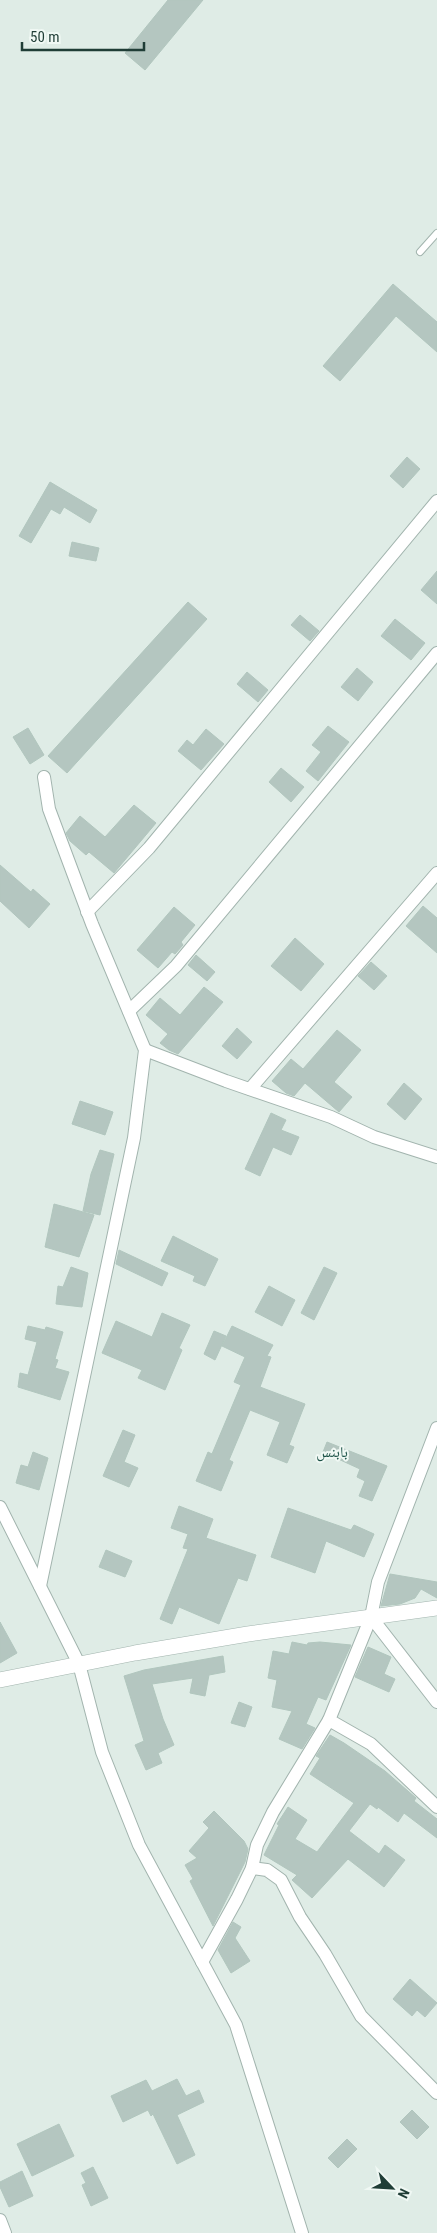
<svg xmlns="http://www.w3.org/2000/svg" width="437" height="2233" viewBox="0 0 437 2233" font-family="'Roboto Condensed','Noto Naskh Arabic',sans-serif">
  <rect width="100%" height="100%" fill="#dfece6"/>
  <!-- building -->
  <g fill="#b4c6c0" stroke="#b1c6be">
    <polygon points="168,0 203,0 145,70 125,53"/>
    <polygon points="393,284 437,322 437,352 396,316 340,381 323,366"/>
    <polygon points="407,457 420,469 403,488 390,476"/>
    <polygon points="50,482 97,510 90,523 64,507 60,514 51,509 31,543 19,536"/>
    <polygon points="72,542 99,548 96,561 69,556"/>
    <polygon points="437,571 437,604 421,590"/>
    <polygon points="188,602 207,619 67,773 48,756"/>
    <polygon points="300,615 319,631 310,641 291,625"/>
    <polygon points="395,619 425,643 411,660 381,636"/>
    <polygon points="357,668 373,682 358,701 341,687"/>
    <polygon points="247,672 268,690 258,702 237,684"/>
    <polygon points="328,726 349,742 318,781 306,771 321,752 312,745"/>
    <polygon points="28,728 44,755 30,764 13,737"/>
    <polygon points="206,729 224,744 201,770 178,751 187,740 193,745"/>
    <polygon points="281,768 304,787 291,802 269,782"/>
    <polygon points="134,805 156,823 114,873 89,852 86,855 70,841 66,833 80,816 105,837"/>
    <polygon points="0,865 31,892 33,889 50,904 29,928 0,901"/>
    <polygon points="423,906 437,918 437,953 406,926"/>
    <polygon points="174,907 195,925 181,942 183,945 175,954 172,952 158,968 137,950"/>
    <polygon points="295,938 324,964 301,991 271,966"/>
    <polygon points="196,955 215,972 207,981 188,965"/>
    <polygon points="371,962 387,976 374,990 358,976"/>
    <polygon points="204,987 223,1002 178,1054 169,1050 160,1043 168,1034 146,1015 160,998 180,1015"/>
    <polygon points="237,1028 252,1042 237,1059 222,1046"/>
    <polygon points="337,1030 361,1050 334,1082 352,1097 339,1112 305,1083 294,1096 286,1093 272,1081 291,1059 303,1069"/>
    <polygon points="404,1083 422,1099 405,1120 387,1104"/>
    <polygon points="80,1101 113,1112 105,1135 72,1124"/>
    <polygon points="271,1113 286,1120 281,1130 299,1137 291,1155 273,1147 260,1176 245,1169"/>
    <polygon points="100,1150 114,1154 100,1215 83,1211 91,1174"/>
    <polygon points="54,1204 94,1215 79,1257 45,1247"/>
    <polygon points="173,1236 218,1259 205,1286 193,1281 195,1276 161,1261"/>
    <polygon points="119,1250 168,1273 162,1286 116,1264"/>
    <polygon points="71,1267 88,1273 82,1307 56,1304 58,1286 63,1287"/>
    <polygon points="324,1267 337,1273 314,1320 301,1313"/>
    <polygon points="269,1286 295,1300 282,1326 255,1312"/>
    <polygon points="162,1313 190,1325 179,1348 182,1350 165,1390 138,1378 142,1370 102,1353 116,1321 152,1337"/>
    <polygon points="28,1326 45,1330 46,1327 63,1332 55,1359 58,1360 55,1368 69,1372 60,1400 18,1387 20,1373 28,1375 37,1342 25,1339"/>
    <polygon points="232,1326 273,1345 267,1356 271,1357 260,1387 305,1404 289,1445 294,1447 287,1463 267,1455 280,1422 250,1410 229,1460 233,1462 221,1491 196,1481 208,1452 212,1454 241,1385 234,1382 245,1357 222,1346"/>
    <polygon points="214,1331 226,1336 215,1360 204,1354"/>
    <polygon points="123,1430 135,1435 124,1462 138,1468 129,1487 103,1476"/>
    <polygon points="327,1442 387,1466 372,1501 359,1496 365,1481 357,1477 360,1469 323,1452"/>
    <polygon points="33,1452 48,1458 39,1490 16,1483 21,1465 28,1467"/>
    <polygon points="179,1506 213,1519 206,1538 256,1555 247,1581 238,1578 219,1624 179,1607 172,1624 160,1619 188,1549 183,1548 188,1534 171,1528"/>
    <polygon points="288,1508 351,1530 354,1525 374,1534 364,1557 326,1541 315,1573 271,1557"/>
    <polygon points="106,1550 132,1561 125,1577 99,1567"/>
    <polygon points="390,1574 437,1582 437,1598 421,1589 415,1598 400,1604 381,1606"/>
    <polygon points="0,1622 17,1653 0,1663"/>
    <polygon points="292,1642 307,1645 308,1643 320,1642 351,1645 326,1700 318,1697 306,1724 315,1728 302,1749 279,1739 292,1711 272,1707 277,1680 268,1678 273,1651 289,1654"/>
    <polygon points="368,1647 391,1657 384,1674 395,1679 389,1692 355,1677"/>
    <polygon points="223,1656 225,1672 209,1675 205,1696 190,1693 193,1678 152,1684 163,1719 174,1745 158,1753 162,1763 146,1770 135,1745 144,1741 124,1676 144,1670"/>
    <polygon points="239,1702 252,1707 245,1727 231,1723"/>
    <polygon points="330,1735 344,1743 385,1771 416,1798 414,1801 437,1819 437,1838 404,1813 398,1822 378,1807 377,1809 370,1804 349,1831 379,1854 385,1845 405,1860 384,1887 348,1859 312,1898 292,1880 297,1875 264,1855 279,1825 277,1824 288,1807 307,1820 295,1839 317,1852 354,1803 310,1774 320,1758 316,1756"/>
    <polygon points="214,1811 244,1841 248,1849 245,1862 213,1926 190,1881 193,1879 185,1865 197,1858 189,1851 209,1828 203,1822"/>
    <polygon points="233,1922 241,1927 235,1938 250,1961 231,1973 218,1950"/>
    <polygon points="410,1979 437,2003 425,2017 417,2010 412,2016 393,1999"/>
    <polygon points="177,2079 186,2096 199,2090 204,2102 177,2115 195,2155 177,2164 153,2114 151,2116 148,2110 123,2122 111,2096 146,2080 152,2091"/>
    <polygon points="412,2110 429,2127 417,2139 400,2122"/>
    <polygon points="59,2124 74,2156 32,2176 17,2144"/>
    <polygon points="347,2139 357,2149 338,2168 328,2158"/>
    <polygon points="93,2167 108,2198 91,2206 82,2185 86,2183 81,2173"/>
    <polygon points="22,2171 33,2196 9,2207 0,2187 0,2182"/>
  </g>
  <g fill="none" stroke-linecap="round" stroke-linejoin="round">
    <!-- service casing -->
    <g stroke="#a2b4ae" stroke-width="8">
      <polyline id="service" points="420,252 437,233"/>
    </g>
    <!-- minor casing -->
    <g stroke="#a2b4ae" stroke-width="14">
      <g id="minor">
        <polyline points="87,912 149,848 437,501"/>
        <polyline points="129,1011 176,966 437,653"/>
        <polyline points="145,1050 226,1081 331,1117 374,1137 437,1157"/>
        <polyline points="250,1089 437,873"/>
        <polyline points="437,1428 378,1582 371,1617 329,1720 371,1744 437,1807"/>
        <polyline points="0,1507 79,1664 102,1752 139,1845 236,2025 302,2233"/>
        <polyline points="40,1586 134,1138 145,1050 92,924 49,809 44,777"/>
        <polyline points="371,1617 437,1702"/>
        <polyline points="252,1868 267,1870 281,1880 300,1917 325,1954 361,2016 437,2093"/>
        <polyline points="202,1962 237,1899 252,1868 257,1845 273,1812 329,1720"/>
        <polyline points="0,2220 5,2233"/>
      </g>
    </g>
    <!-- tertiary casing -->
    <g stroke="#a2b4ae" stroke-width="16">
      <polyline id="tertiary" points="0,1680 135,1653 248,1634 437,1608"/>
    </g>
    <!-- service -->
    <use href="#service" stroke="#fff" stroke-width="6"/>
    <!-- minor -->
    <use href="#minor" stroke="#fff" stroke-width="12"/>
    <!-- tertiary -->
    <use href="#tertiary" stroke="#fff" stroke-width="15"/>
  </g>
  <g text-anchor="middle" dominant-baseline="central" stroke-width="4" stroke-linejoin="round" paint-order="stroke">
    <!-- quarter labels -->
    <g font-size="15" fill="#1a5045" stroke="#f0f8f4">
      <text x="332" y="1452">بابنس</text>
    </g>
  </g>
  <!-- north arrow -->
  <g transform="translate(392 2188) rotate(115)" stroke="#f0f8f4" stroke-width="4" paint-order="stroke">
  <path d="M0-4L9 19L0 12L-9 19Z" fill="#1f3d36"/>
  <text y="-8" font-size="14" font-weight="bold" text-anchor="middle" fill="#1f3d36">N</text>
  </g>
  <!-- scale -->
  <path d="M22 42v8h122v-8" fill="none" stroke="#1f3d36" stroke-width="2.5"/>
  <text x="30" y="42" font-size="15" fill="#1f3d36" stroke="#f0f8f4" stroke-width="4" paint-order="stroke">50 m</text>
</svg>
